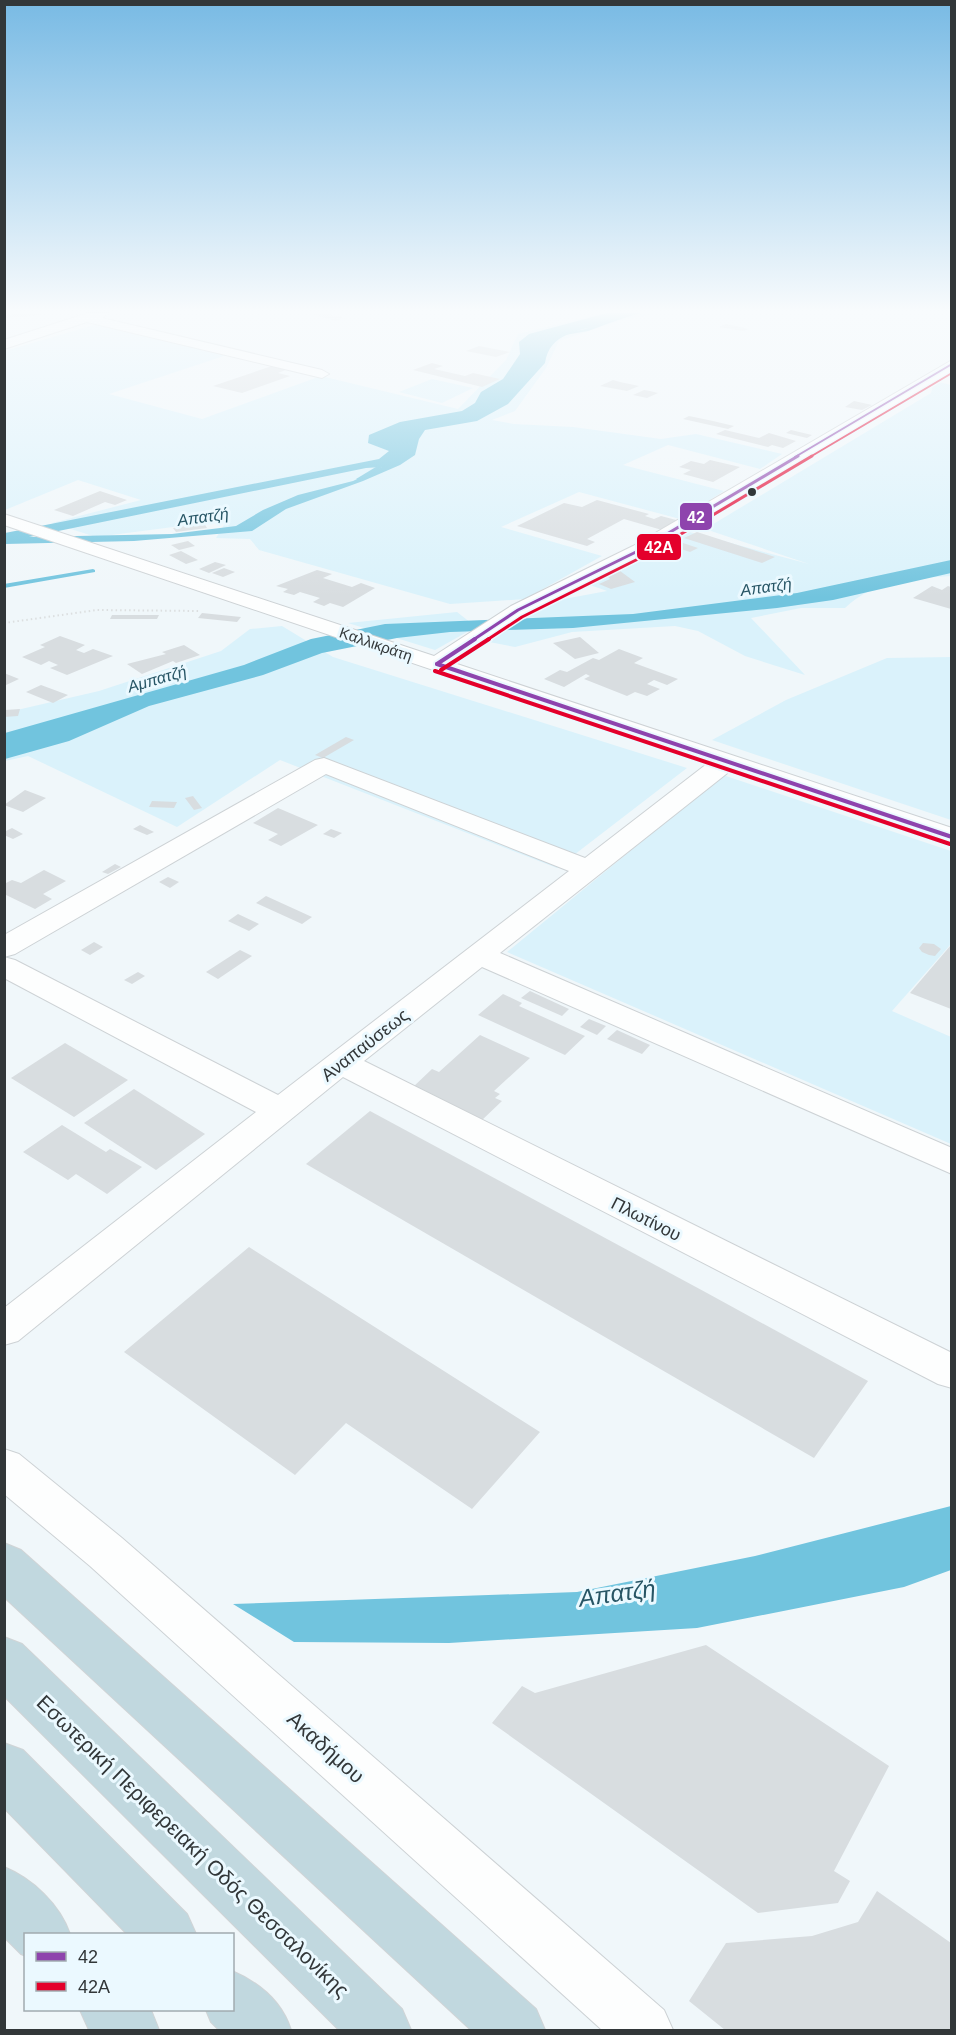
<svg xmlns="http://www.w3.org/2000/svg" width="956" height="2035" viewBox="0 0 956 2035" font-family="Arial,sans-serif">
  <rect width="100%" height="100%" fill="#f0f7fa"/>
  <!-- green -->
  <g fill="#daf2fb">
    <polygon points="602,313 661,313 622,320 559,341 546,368 515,411 492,420 514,424 573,427 661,439 696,434 782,454 760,469 668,445 623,465 724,491 680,519 579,492 501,527 602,556 525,599 450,604 259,550 250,539 216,538 227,520 96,537 52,523 141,500 78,480 5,510 5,351 101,323 230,354 109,394 202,419 321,376 458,409 506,360 518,334"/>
    <polygon points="432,379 473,388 442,403 399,392"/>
    <path d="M934 381 951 385V576C911 579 877 578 845 608H801L751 618 805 675 745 656 698 631 675 626 572 632 515 647 479 640 553 601 607 591 590 585 686 531 809 564 705 529 931 393Z"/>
    <polygon points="457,612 476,627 435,650 348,623"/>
    <polygon points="282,626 333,657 687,768 557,868 280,760 177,827 28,756 5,761 4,713 99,691 221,651 250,629"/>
    <polygon points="951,657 951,820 712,740 786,700 887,658"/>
    <polygon points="723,775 951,851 951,944 892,1011 951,1037 951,1144 507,952"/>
  </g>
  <!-- water -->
  <g fill="#71c4de" fill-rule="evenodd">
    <path d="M607 313H640C627 317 615 321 603 324 579 331 549 333 545 363L508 404 477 421 425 430 419 439 415 455 400 465 363 481 286 509 252 531 134 541 5 544V533L379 459 389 451 368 443 369 435 400 422 462 411 475 403 481 392 503 379 520 354 519 342 529 334ZM382 467 353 481 298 495 263 510 236 526 172 534 29 537 366 468Z"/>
    <polygon points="951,560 951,573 833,600 777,608 573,628 450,632 397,638 322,653 263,675 149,706 69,741 5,759 5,733 244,665 311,639 385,624 633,614 797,593"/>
    <polygon points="951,1506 951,1570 904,1587 697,1628 449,1643 294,1642 233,1604 577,1592 755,1556"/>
  </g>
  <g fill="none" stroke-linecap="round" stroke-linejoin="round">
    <!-- stream -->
    <g fill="#71c4de" fill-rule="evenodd">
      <polygon points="630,313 637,313 588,331 554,337 552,336 585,329"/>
      <polygon points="389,459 391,460 391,462 361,480 356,479"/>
      <polygon points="93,569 95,570 95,572 4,588 4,584"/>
    </g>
  </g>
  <!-- building -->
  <g fill="#d8dde0">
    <polygon points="41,313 41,315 4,318 4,315"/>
    <polygon points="307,313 325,313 345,318 336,321"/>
    <polygon points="726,324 749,329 743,331 719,327"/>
    <polygon points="479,346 510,352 496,357 466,351"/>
    <polygon points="432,363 443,366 434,369 465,376 473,373 500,379 482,387 413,370"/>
    <polygon points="272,366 288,369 278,373 290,376 242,393 213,386"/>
    <polygon points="613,380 620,382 639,386 627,391 600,386"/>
    <polygon points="644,390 650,391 658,393 647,398 633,395"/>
    <polygon points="854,401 872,405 862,410 845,407"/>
    <polygon points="689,416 713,421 734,426 728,429 683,419"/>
    <polygon points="725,430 759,438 769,433 796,441 783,448 772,445 768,447 716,434"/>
    <polygon points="791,430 812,435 807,438 786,433"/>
    <polygon points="710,460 740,467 713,482 683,474 691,470 679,467 691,461 704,464"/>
    <polygon points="100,491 127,500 115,505 105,502 73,516 54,510"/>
    <polygon points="597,500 649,514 645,516 654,519 661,516 680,521 662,530 624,519 587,539 595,542 587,546 517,526 564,503 582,507"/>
    <polygon points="204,523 207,528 176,532 173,528"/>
    <polygon points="697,532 775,557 762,563 684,538"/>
    <polygon points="188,541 195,546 179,550 171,545"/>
    <polygon points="683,543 698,548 690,552 675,547"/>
    <polygon points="181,551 198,560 186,564 169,555"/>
    <polygon points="215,562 226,565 209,573 199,569"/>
    <polygon points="224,568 235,572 223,577 212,573"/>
    <polygon points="616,568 635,582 611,589 599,584 610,579 605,573"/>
    <polygon points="317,570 332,574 323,578 352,587 361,583 375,588 343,607 330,603 324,606 313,602 320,598 300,592 294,595 283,592 288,589 276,586"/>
    <polygon points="932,586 942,590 948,586 951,587 951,609 913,598"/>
    <polygon points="202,613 241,617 237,622 198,618"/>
    <polygon points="112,615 159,615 157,619 110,619"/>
    <polygon points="60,636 85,645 76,650 84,653 93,649 113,656 67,675 50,668 58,665 49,661 41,665 22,657 45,647 40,645"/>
    <polygon points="580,637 599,653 575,659 553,643"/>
    <polygon points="184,645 200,655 176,663 173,661 142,674 127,664 166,654 162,652"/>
    <polygon points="619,649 643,658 634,663 678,679 667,685 654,680 647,684 660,689 647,696 635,692 627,696 584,679 590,676 586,674 564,687 544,679 560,670 567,672 593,658 599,660"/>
    <polygon points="4,673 19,679 4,686"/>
    <polygon points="41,685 68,695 53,703 26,692"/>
    <polygon points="20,709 18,716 4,717 5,710"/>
    <polygon points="346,737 354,740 323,758 315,755"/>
    <polygon points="25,790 46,798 23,812 4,805"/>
    <polygon points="193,796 202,808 194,810 185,798"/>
    <polygon points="152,801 177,802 174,808 149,807"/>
    <polygon points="278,808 318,825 281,846 268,840 278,834 253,823"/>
    <polygon points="140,825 154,832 147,835 133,829"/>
    <polygon points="12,828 23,834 13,839 4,835 4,832"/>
    <polygon points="331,829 342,833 334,838 323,834"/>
    <polygon points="115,864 121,867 108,874 102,872"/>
    <polygon points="44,870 66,881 43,894 52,899 35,909 4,894 4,884 12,880 21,883"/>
    <polygon points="168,877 179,882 170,888 159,882"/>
    <polygon points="266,896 312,917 302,924 256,903"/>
    <polygon points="238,914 259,924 249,931 228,921"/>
    <polygon points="94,942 103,947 90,955 81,950"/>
    <polygon points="923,943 934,944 941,949 935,956 929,955 922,952 919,948"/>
    <polygon points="951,945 951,1009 910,993"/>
    <polygon points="240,950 252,956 218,979 206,972"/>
    <polygon points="138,972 145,976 132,984 124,980"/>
    <polygon points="530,991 569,1009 562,1016 521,998"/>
    <polygon points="503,994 522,1003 519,1006 585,1036 565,1055 478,1015"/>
    <polygon points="589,1019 606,1026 597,1035 580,1027"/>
    <polygon points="617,1030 650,1045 642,1054 607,1039"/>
    <polygon points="480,1035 530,1058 494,1091 500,1094 495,1098 502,1101 481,1121 412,1088 432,1069 439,1072"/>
    <polygon points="65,1043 128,1080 74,1117 11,1078"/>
    <polygon points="134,1089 205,1134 156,1170 84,1123"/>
    <polygon points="370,1111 707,1293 868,1381 814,1458 306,1164"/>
    <polygon points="62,1125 106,1152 110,1149 142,1167 107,1194 76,1174 68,1180 23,1152"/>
    <polygon points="249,1247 540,1432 472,1509 346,1423 295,1475 124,1352"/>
    <polygon points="706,1645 889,1766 834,1871 850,1881 838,1903 758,1913 492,1723 522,1686 535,1693"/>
    <polygon points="877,1891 951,1943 951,2030 725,2030 689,2001 726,1943 812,1936 858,1922"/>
  </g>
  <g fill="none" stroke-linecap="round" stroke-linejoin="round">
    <!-- minor casing -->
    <g stroke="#cdd2d5" stroke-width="2">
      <g id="minor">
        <polygon points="88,313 109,313 102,318 322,370 329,374 322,378 87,322 4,349 4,340"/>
        <polygon points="952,360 952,371 647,554 525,614 454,663 952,828 952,845 730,771 500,953 952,1148 952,1174 482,967 364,1061 952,1353 952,1388 938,1384 343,1077 18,1341 4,1345 4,1308 256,1112 4,978 4,957 15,960 278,1095 569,871 326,774 15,954 4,957 4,935 315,760 324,758 585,858 708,763 4,525 4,514 434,656 511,606 633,546"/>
        <polygon points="4,1449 19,1454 122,1538 664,2010 673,2030 602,2030 90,1566 4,1494"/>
      </g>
    </g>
    <!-- highway casing -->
    <g stroke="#d0d4d6" stroke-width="2">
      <g id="highway">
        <polygon points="4,1543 21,1550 536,2009 545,2030 471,2030 4,1597"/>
        <polygon points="4,1637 22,1644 402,2009 411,2030 339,2030 4,1696"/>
        <polygon points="4,1743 23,1750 187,1914 196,1934 127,1934 4,1808"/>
        <path d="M4 1867C33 1879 60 1905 70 1934H26V1956L21 1954 4 1937Z"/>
        <path d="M232 1971C260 1983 282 2002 291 2030H219L211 2022 206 2010H232Z"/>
        <polygon points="80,2010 151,2010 159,2030 89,2030"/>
      </g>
    </g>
    <!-- path -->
    <polyline stroke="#dcdfe0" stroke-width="2" stroke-dasharray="1.5 3" stroke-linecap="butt" points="4,623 97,610 200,611"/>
    <!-- minor -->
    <use href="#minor" fill="#fdfefe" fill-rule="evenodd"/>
    <!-- highway -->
    <use href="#highway" fill="#c1d8df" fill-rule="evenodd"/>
    <!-- bus-1-far2 casing -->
    <g stroke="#ebf9ff" stroke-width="4.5">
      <polyline id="bus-1-far2" points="795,457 952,364"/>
    </g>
    <!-- bus-1-far1 casing -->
    <g stroke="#ebf9ff" stroke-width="6">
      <polyline id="bus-1-far1" points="473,640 518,610 640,550 798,456"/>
    </g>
    <!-- bus-1 casing -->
    <g stroke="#ebf9ff" stroke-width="8">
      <g id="bus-1">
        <polyline points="437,664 475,639"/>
        <polyline points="437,664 952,837"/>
      </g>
    </g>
    <!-- bus-2-far2 casing -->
    <g stroke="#ebf9ff" stroke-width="4.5">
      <polyline id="bus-2-far2" points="810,457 952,373"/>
    </g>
    <!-- bus-2-far1 casing -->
    <g stroke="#ebf9ff" stroke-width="6">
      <polyline id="bus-2-far1" points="487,640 522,617 644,556 812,456"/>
    </g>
    <!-- bus-2 casing -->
    <g stroke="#ebf9ff" stroke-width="8">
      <g id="bus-2">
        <polyline points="441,670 489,639"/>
        <polyline points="435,671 950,844"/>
      </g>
    </g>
    <!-- bus-1-far2 -->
    <use href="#bus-1-far2" stroke="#8e44ad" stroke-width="2"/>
    <!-- bus-1-far1 -->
    <use href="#bus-1-far1" stroke="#8e44ad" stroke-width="3"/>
    <!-- bus-1 -->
    <use href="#bus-1" stroke="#8e44ad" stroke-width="4"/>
    <!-- bus-2-far2 -->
    <use href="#bus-2-far2" stroke="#e4002b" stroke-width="2"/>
    <!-- bus-2-far1 -->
    <use href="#bus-2-far1" stroke="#e4002b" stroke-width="3"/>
    <!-- bus-2 -->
    <use href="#bus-2" stroke="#e4002b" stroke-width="4"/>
  </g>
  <!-- sky -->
  <linearGradient id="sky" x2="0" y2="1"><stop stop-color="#78bae4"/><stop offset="0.52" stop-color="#f8fbfd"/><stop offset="1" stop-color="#f8fbfd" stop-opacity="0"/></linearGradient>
  <rect width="956" height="598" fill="url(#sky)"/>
  <!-- markers -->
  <circle fill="#323739" stroke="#ebf9ff" stroke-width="2" cx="752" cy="492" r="5"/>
  <g text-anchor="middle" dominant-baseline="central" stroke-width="6" stroke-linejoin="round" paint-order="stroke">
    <!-- far-street labels -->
    <g font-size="15" fill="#323739" stroke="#ebf9ff">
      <text transform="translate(376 644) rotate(19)">Καλλικράτη</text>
    </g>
    <!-- far-water labels -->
    <g font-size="16" font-style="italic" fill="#275565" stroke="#ebf9ff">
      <text transform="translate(203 517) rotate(-8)">Απατζή</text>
      <text transform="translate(766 587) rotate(-8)">Απατζή</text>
      <text transform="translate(157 679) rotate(-16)">Αμπατζή</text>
    </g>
    <!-- street labels -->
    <g font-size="18" fill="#323739" stroke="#ebf9ff">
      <text transform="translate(365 1045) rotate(-38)">Αναπαύσεως</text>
      <text transform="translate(646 1219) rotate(27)">Πλωτίνου</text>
    </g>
    <!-- near-street labels -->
    <g font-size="21" fill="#323739" stroke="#ebf9ff">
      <text transform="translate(326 1747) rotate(42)">Ακαδήμου</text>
      <text transform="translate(193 1846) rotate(44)">Εσωτερική Περιφερειακή Οδός Θεσσαλονίκης</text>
    </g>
    <!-- near-water labels -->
    <g font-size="24" font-style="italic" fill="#275565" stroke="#ebf9ff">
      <text transform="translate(617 1593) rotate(-8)">Απατζή</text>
    </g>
  </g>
  <g stroke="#ebf9ff" stroke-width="2">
    <rect x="679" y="502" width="34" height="29" rx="6" fill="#8e44ad"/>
    <rect x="636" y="533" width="46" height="28" rx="6" fill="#e4002b"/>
  </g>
  <g font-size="16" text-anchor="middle" font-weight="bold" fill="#fff">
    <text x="696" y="523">42</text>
    <text x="659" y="553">42Α</text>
  </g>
  <!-- border -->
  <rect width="956" height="2035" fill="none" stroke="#323739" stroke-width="12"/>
  <!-- legend -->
  <rect x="24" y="1933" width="210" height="78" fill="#ebf9ff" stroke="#a1abb0" stroke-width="1.5"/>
  <rect x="36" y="1952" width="30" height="9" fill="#8e44ad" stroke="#a1abb0" stroke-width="1.5"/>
  <text x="78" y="1963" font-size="18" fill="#323739">42</text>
  <rect x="36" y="1982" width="30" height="9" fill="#e4002b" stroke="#a1abb0" stroke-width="1.5"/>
  <text x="78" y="1993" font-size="18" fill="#323739">42Α</text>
</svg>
